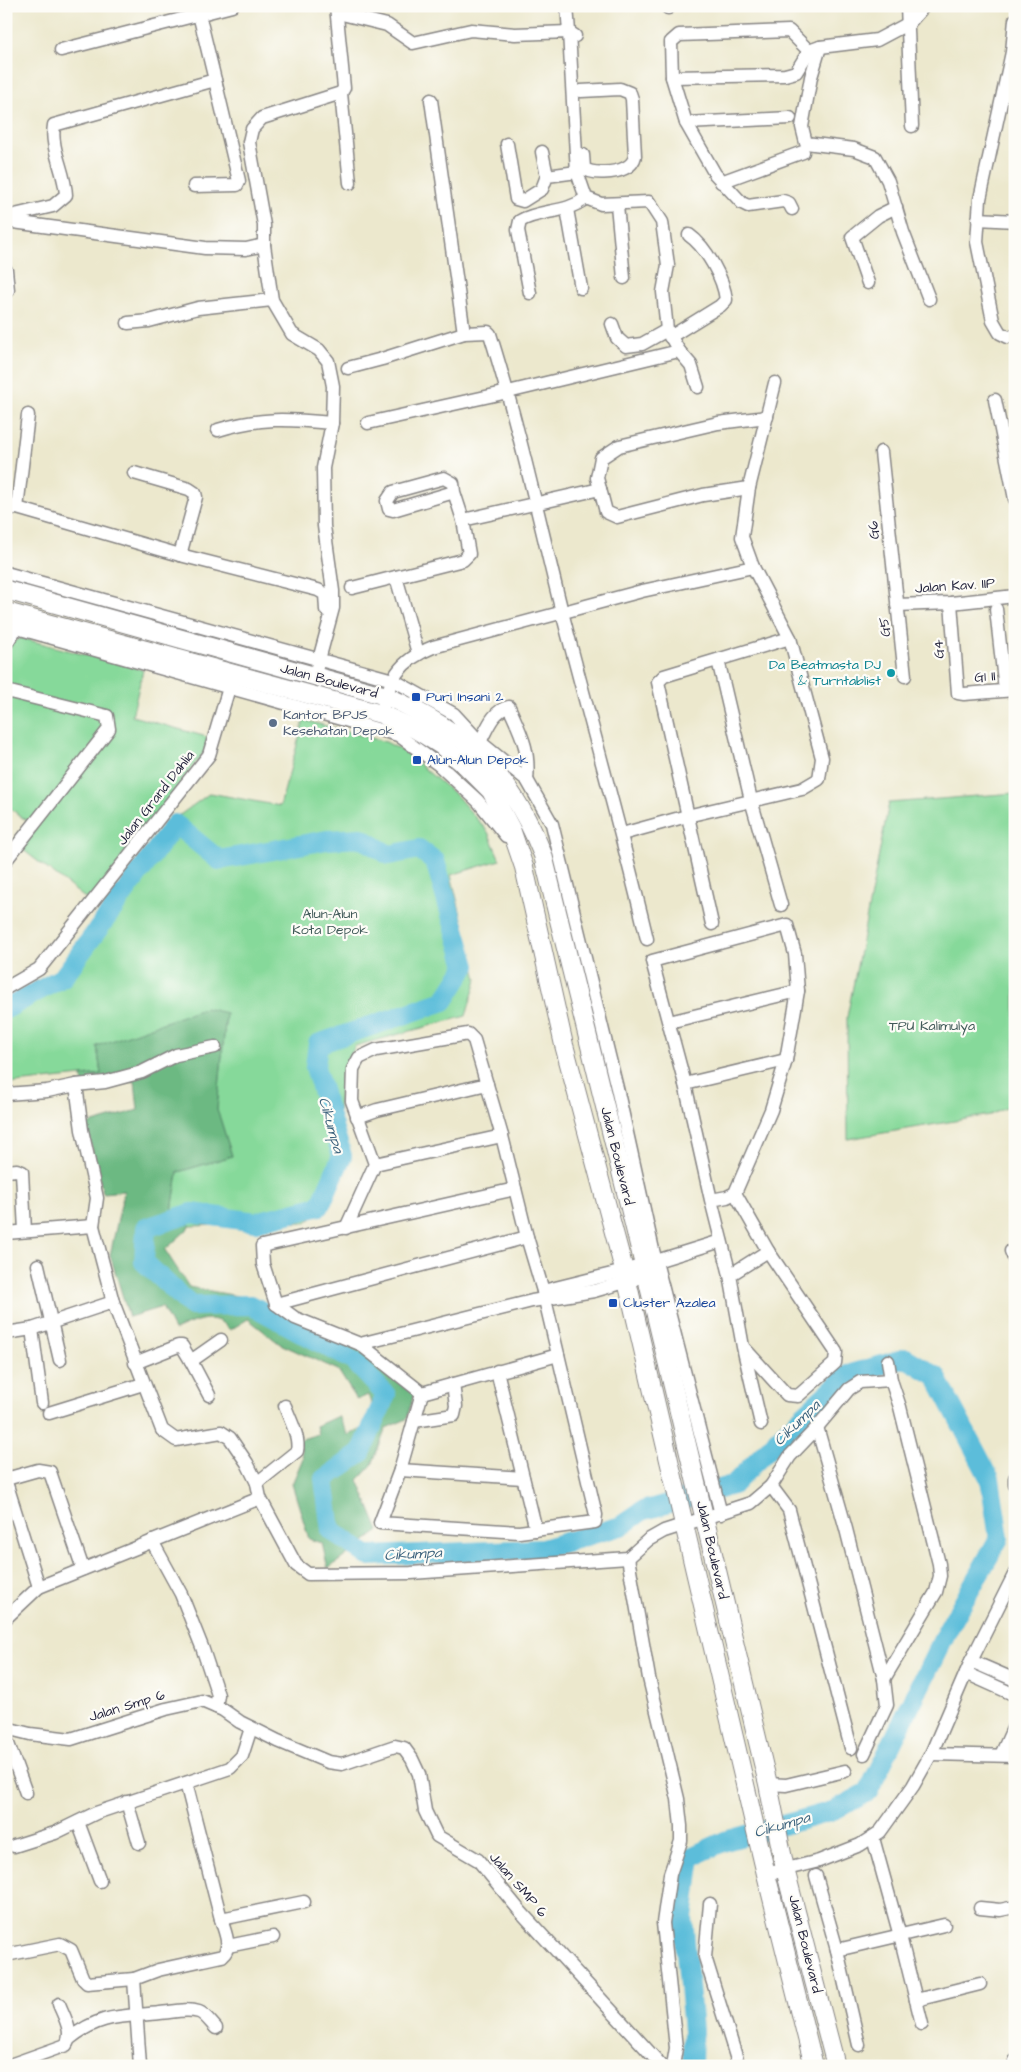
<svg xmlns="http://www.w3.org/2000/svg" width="1021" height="2072" viewBox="0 0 1021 2072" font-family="'Architects Daughter',sans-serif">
  <rect width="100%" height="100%" fill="#fdfcf7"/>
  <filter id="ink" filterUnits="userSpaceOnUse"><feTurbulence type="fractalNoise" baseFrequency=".02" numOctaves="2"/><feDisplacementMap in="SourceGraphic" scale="10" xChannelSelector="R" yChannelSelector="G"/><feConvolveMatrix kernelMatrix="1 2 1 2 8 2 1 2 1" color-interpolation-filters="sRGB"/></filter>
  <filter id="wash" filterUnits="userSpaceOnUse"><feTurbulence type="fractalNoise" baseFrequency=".0096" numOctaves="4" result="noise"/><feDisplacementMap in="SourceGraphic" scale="20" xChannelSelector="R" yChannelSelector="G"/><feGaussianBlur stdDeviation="1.12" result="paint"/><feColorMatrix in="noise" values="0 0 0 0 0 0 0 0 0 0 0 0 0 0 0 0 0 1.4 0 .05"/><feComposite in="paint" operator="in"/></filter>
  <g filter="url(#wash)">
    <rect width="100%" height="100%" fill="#ece8cd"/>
    <!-- green -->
    <g fill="#86d99a" stroke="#547e6a">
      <polygon points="21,638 143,670 132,716 207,737 204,752 90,902 13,842 28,822 6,805 6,649 11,643"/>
      <polygon points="304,720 386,742 403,751 456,795 488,832 500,860 451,875 477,979 466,1016 355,1046 341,1075 335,1159 329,1207 306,1222 191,1226 172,1211 178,1172 232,1156 217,1109 226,1013 97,1046 101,1074 6,1084 6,1006 62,975 110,917 116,899 173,820 210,793 280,806"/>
      <polygon points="1015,793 1015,1104 990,1115 848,1139 847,1017 889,803"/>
    </g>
    <!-- forest -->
    <path fill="#6cb982" stroke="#476e5e" d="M205 1008 226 1013 217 1109 232 1156 178 1172 172 1211 191 1226 165 1250 189 1287 243 1297 299 1324 358 1348 414 1394 407 1419 386 1428 372 1465 358 1480 379 1531 328 1569 322 1543 309 1539 292 1484 303 1458 299 1440 318 1434 316 1426 338 1416 348 1435 378 1422 368 1395 357 1400 338 1370 280 1344 248 1319 230 1330C213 1310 195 1322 174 1330L162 1307 129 1317 110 1255 124 1191 103 1193 86 1125 138 1110 135 1081 83 1087 82 1076 101 1074 97 1046Z"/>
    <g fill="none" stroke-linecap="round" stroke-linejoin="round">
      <!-- river -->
      <polyline stroke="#5cbdda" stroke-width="20" points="6,1009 63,977 175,824 219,860 327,840 361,838 389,855 419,849 435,861 466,966 444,1001 318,1044 315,1067 342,1156 320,1206 256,1222 192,1213 146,1228 144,1262 191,1306 251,1305 354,1361 386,1395 361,1453 324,1479 331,1530 368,1556 542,1549 621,1526 642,1511 733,1485 781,1436 847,1375 906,1358 936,1376 990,1479 999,1538 947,1631 868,1792 833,1811 725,1841 691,1857 683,1918 693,2031 692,2066"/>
    </g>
  </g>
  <g filter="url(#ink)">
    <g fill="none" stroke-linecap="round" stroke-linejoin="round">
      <!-- street casing -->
      <g stroke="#878584" stroke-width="15">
        <g id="street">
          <polyline points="567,6 569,32 575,36"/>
          <polyline points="668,6 668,8"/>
          <polyline points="907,6 912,126"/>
          <polyline points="338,13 387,25 413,43 471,30 515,34 569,32 577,172 586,198 601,204 649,202 662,222 668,265 663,292 667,330 679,351"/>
          <polyline points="1015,20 1012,52 980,199 977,242 993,321 1000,333 1008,337 1015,336"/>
          <polyline points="820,47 811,77 802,127 806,143 854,149 875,157 888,181 903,232 929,299"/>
          <polyline points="61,50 232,6"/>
          <polyline points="672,77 785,75 796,72 809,51 820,47 877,40 909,23 924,6"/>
          <path d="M581 91 620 89 630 93 632 99 635 156C634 161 630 166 625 168 616 173 591 175 584 168L583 155"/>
          <polyline points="341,93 350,183"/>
          <polyline points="431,100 464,333"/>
          <polyline points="686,123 790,118"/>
          <polyline points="507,144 516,199 523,201 542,189 547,176 577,172"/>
          <polyline points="542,152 547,176"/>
          <polyline points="721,182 803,152"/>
          <polyline points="194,186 237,185 239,181 215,80"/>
          <polyline points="617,205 624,278"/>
          <polyline points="567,209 581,288"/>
          <polyline points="792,209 789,203 783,201 748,206 742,203 715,174 686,123 672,77 671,42 679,35 789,31 809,51"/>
          <path d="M6 217 53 206 66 195C65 171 50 149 54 125L215 80 197 6"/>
          <polyline points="978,219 1015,221"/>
          <polyline points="6,221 205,248 246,249 264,245"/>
          <polyline points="6,270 8,290 6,293"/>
          <polyline points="868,283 852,237 878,216 896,207"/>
          <path d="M530 293 518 230 520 221C541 209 566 214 586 198"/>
          <polyline points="128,323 149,321 198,308 272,300"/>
          <polyline points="612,324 617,338 626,346 642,344 667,330"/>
          <path d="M670 337 720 306 726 300C724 279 706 247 689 235"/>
          <path d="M348 368 382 359 464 333 488 332 490 334C519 426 539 520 562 612 590 721 621 829 647 939"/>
          <polyline points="995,400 1015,499"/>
          <polyline points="368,423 508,392 679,351 691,365 698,387"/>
          <path d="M218 430C260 417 289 419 332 423"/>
          <polyline points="881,452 905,676"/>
          <polyline points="134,473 189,489 195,493 196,497 180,555"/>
          <polyline points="600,489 597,478 601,458 619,446 718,423 767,417"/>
          <polyline points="454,492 453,483 444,478 393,492 387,501 389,509 393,510 454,492 463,520 600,489 606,512 617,517 703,495 749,488"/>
          <polyline points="6,507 17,508 180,555 318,590 325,594 326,610"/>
          <polyline points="17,508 28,415"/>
          <polyline points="6,573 393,680 454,714 480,742 527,780 552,824 617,1088 653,1250 721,1514"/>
          <polyline points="396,577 418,653"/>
          <polyline points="352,588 463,560 469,554 463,520"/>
          <polyline points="951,603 958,693 964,694 1015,690"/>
          <polyline points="897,605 951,603 1015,596"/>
          <polyline points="996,609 1005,690"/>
          <polyline points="17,628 398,735 439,765 478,801 506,836"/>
          <polyline points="6,644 21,621"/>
          <polyline points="718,660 751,800 781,905"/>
          <polyline points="317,667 333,608 333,591 324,526 323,468 332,423 333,386 328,361 319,350 292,334 272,300 264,245 264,225 249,142 252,129 262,118 341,93 344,88 336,6"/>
          <polyline points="6,691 107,716 109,729 6,860"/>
          <path d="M381 714C390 679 398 661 433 647L642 591 753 567"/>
          <path d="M480 742C487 729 493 710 509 707 521 734 530 749 527 780"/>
          <polyline points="622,834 687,816 802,789 819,779 822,758 790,638 753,567 742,537 749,488 775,383"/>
          <polyline points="712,924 658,682 664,676 790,638"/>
          <polyline points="6,988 39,969 209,755 231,681"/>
          <polyline points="669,1022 798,991"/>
          <polyline points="685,1084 786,1060"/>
          <polyline points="76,1085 105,1082 142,1072 176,1055 215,1047"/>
          <polyline points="6,1094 47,1091 76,1085 82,1130 97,1198 93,1226 113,1302 162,1430 176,1440 221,1432 230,1438 247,1463 257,1483 260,1498 296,1565 308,1574 411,1573 628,1558 648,1540 664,1531 751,1503 771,1486 789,1510 851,1748"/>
          <polyline points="357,1117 377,1110 487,1084"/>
          <polyline points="375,1164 502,1136"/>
          <polyline points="6,1171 17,1170 22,1172 25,1231"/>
          <polyline points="735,1193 768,1251"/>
          <polyline points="711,1200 727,1197 735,1193 771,1110 786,1060 798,991 795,954 787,925 652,961 685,1084 711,1200 730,1275 743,1347 761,1424"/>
          <polyline points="346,1228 375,1164 352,1101 353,1069 359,1058 376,1050 468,1034 474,1040 502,1136 527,1237 543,1291 596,1515 595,1522 519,1532 380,1523 400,1470 422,1393"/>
          <polyline points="6,1233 93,1226"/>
          <polyline points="1015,1250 1011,1251 1015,1261"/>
          <polyline points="38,1265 60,1360"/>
          <polyline points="730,1275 768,1251 836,1352 835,1363 798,1396 787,1395 745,1349"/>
          <polyline points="543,1291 624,1271 721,1241"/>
          <polyline points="276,1304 527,1237"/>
          <polyline points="32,1329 42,1403"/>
          <polyline points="6,1333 32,1329 113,1302"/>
          <polyline points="360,1344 532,1301 594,1291 646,1276"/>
          <polyline points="191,1361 209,1395"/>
          <polyline points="135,1363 178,1346 182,1346 191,1361 221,1340"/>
          <polyline points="497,1371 536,1530"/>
          <polyline points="422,1393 360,1344 295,1318 276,1304 263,1264 262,1246 515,1189"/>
          <polyline points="422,1393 558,1355"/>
          <polyline points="49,1413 143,1384"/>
          <polyline points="414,1421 454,1415 456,1406 453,1384"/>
          <polyline points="817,1427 846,1529 884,1679 887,1705 864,1754"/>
          <polyline points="400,1470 523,1478"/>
          <polyline points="1015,1478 1015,1485"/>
          <polyline points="6,1479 38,1470 50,1472 83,1569"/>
          <polyline points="6,1482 39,1587"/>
          <path d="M257 1483 297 1451C300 1437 290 1420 285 1406"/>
          <polyline points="771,1486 790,1456 813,1432 849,1389 860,1382 891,1380 888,1361"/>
          <polyline points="152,1541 181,1594 202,1647 218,1695 216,1707"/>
          <polyline points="628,1558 649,1678 678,1799 681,1826 681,1841 670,1874 663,1923 676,2048 673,2066"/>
          <polyline points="6,1618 39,1587 260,1498"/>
          <polyline points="971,1661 1015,1680"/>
          <polyline points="966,1673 1015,1695"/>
          <polyline points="884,1679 936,1592 940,1576 939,1564 900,1407 891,1380"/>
          <polyline points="6,1728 30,1734 71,1739 166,1709 202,1701 223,1710 240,1722 278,1741 328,1762 342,1764 395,1746 404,1748 412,1759 419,1774 425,1811 437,1836 478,1860 520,1911 662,2066"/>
          <polyline points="6,1738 26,1793"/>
          <polyline points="931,1754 1015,1756"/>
          <polyline points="1001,1755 1015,1724"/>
          <polyline points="186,1783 221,1919 304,1902"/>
          <polyline points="768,1784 786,1785 845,1771"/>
          <polyline points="127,1802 139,1843"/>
          <polyline points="78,1822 100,1881"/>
          <polyline points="873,1838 900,1936 922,2024"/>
          <polyline points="14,1846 55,1833 96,1813 230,1768 242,1756 251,1728"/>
          <polyline points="766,1874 819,1861 860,1845 880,1832 913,1786 931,1754 971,1661 1015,1573"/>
          <polyline points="816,1876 837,1950 859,2045"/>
          <polyline points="710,1904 705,1957 739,2066"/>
          <polyline points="980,1908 1000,1910 1015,1907"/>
          <polyline points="228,1946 273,1937"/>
          <polyline points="837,1950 944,1925"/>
          <polyline points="6,1955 60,1944 71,1950 83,1979 87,1983 134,1979"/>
          <polyline points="916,2000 980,1984"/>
          <path d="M69 2039C101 2013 123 2017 160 2013 173 2012 187 2008 199 2012 205 2014 211 2023 216 2028"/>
          <path d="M7 2066 66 2045C74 2032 64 2017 59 2004"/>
          <path d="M140 2066 134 1979 158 1970 222 1956C233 1947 224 1931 221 1919"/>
          <polyline points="1014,2066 1015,2061"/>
        </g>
      </g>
      <!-- secondary casing -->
      <g stroke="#878584" stroke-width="20">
        <g id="secondary">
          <path d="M6 590 386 696C467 732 510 772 543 855L644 1265 768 1784 785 1869 836 2066"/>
          <polyline points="6,612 381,714 415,729 442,746 465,765 491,791 511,829 524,867 564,1045 627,1281 766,1874 814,2066"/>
        </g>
      </g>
      <!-- street -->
      <use href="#street" stroke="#fff" stroke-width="12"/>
      <!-- secondary -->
      <use href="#secondary" stroke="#fff" stroke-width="18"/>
    </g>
  </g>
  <!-- markers -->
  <circle fill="#0f9aa8" stroke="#fdfcf7" stroke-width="2" cx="891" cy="673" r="5"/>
  <g fill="#1a4fb4" stroke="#fdfcf7" stroke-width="2">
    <rect x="411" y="692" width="10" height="10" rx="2.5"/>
    <rect x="412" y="755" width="10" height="10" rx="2.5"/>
    <rect x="608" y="1298" width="10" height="10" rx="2.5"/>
  </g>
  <circle fill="#5c6f8a" stroke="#fdfcf7" stroke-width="2" cx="273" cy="723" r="5"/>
  <g text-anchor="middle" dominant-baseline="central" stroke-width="4.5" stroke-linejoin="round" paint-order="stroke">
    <!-- street labels -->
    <g font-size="14" fill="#22223b" stroke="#fdfcf7">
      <text transform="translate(874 530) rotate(-96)">G6</text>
      <text transform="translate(955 586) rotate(-4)">Jalan Kav. IIP</text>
      <text transform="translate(885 627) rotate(-97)">G5</text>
      <text transform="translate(939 649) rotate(-94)">G4</text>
      <text transform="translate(985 677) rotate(-5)">G1 II</text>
      <text transform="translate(329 681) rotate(15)">Jalan Boulevard</text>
      <text transform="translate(156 798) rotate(-52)">Jalan Grand Dahlia</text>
      <text transform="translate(617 1156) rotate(76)">Jalan Boulevard</text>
      <text transform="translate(712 1550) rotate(77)">Jalan Boulevard</text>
      <text transform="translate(127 1706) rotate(-17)">Jalan Smp 6</text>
      <text transform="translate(518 1885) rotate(49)">Jalan SMP 6</text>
      <text transform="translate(805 1944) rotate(76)">Jalan Boulevard</text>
    </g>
    <!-- culture labels -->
    <g font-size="14" fill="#0d838f" stroke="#fdfcf7" text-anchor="end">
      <text x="881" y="665">Da Beatmasta DJ<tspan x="881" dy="16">&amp; Turntablist</tspan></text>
    </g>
    <!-- transit labels -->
    <g font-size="14" fill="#164399" stroke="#fdfcf7" text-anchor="start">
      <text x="426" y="697">Puri Insani 2</text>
      <text x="427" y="760">Alun-Alun Depok</text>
      <text x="623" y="1303">Cluster Azalea</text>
    </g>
    <!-- service labels -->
    <g font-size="14" fill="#4e5e75" stroke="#fdfcf7" text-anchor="start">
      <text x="283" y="715">Kantor BPJS<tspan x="283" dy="16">Kesehatan Depok</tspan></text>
    </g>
    <!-- park labels -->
    <g font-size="14" fill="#405958" stroke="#fdfcf7">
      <text x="330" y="914">Alun-Alun<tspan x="330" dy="16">Kota Depok</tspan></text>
      <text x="932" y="1026">TPU Kalimulya</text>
    </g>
    <!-- water labels -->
    <g font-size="15" font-style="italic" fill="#39607b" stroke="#fdfcf7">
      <text transform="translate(331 1125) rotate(74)">Cikumpa</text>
      <text transform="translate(797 1423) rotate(-44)">Cikumpa</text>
      <text transform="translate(413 1554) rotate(-3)">Cikumpa</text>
      <text transform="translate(782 1825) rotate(-16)">Cikumpa</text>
    </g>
  </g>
  <!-- margin -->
  <rect width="1021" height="2072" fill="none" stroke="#fdfcf7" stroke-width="25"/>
</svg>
